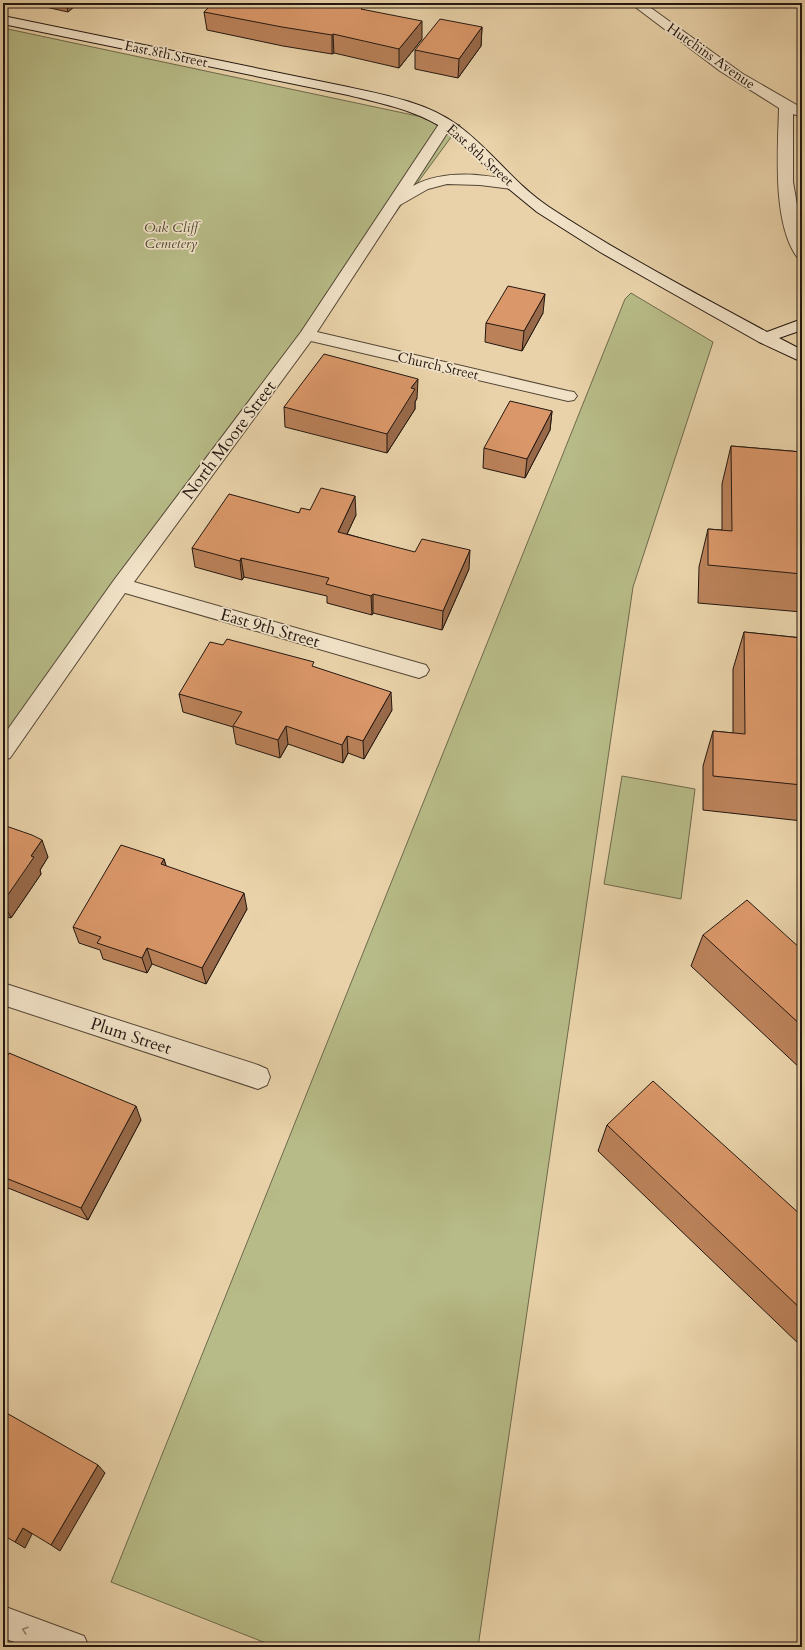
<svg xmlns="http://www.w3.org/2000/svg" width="805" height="1650" viewBox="0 0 805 1650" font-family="Cardo,serif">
  <rect width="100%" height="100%" fill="#e9d2a9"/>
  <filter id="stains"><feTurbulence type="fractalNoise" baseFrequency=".005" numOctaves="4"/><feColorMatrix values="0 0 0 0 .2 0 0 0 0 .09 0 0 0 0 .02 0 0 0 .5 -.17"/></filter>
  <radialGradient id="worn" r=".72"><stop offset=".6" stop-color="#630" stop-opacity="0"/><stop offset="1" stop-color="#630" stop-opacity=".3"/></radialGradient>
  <!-- green -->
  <g fill="#b7bb87" stroke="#6d694c">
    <polygon points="3,28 460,125 3,747"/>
    <polygon points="631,293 713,342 633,587 478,1647 276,1647 111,1582 625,299"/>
    <polygon points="622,776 695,789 681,899 604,884"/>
  </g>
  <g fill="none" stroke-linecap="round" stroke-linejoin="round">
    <!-- minor casing -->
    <g stroke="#544636" stroke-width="2">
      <g id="minor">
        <path d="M630 3H644L743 74 802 108V117L793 114V182L802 233V259L797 257C772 222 778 149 779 108L720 71Z"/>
        <path d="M446 120 451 121 453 124 413 186C444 169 486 174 518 182L520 185 518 188 513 189 480 185 447 184 428 189 400 205 317 332 568 391 574 392 577 396 574 400 568 401 311 341 134 582 426 665 429 670 426 675 419 678 125 593 10 758 3 760V736L114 580 301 332 439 124 441 121Z"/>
        <polygon points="3,983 258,1065 267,1069 270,1077 267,1085 258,1089 3,1005"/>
      </g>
    </g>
    <!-- tertiary casing -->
    <g stroke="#544636" stroke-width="2">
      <polygon id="tertiary" points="3,1606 84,1636 89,1647 29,1647 3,1638"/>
    </g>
    <!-- secondary casing -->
    <g stroke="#231710" stroke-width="2">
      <path id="secondary" d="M3 16 348 87C385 95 425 102 456 124 490 148 514 184 549 207 619 253 693 292 767 332L802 319V330L779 338 802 350V362L759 342 665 289 600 252 537 212 509 189 452 134C421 111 384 104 348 95L3 24Z"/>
    </g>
    <!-- minor -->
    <use href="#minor" fill="#f1e2c7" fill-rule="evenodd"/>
    <!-- tertiary -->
    <use href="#tertiary" fill="#f1e2c7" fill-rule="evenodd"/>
    <!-- secondary -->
    <use href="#secondary" fill="#f1e2c7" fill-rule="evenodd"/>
  </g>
  <!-- wall -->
  <g fill="#bb825a" stroke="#231710">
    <polygon points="28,3 78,3 68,12"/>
    <polygon points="364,10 422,39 399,68 334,53 332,54 283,46 207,30 204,12"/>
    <polygon points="482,27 481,46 458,78 415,69 415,50"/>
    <polygon points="543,313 522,351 485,342 486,323"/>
    <polygon points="417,398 415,402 415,409 387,453 285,427 284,407"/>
    <polygon points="552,411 550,430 525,478 483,468 484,448"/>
    <polygon points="731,446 802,452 802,612 698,603 699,567 708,529 722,530 722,484"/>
    <polygon points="310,510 356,515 347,534 469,569 442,630 373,613 372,615 327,603 327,596 244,577 242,580 195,567 192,548 299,513"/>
    <polygon points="744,632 802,638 802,821 703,810 703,766 713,731 733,733 733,669"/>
    <polygon points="314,667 392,710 364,759 348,753 343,763 288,744 280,758 236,744 233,727 183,712 179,694"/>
    <polygon points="3,825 48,857 40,870 41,874 11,918 3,916"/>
    <polygon points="164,859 166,866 247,909 206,984 152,964 147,973 103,959 100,950 79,943 73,927"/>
    <polygon points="703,935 802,950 802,1070 691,966"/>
    <polygon points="3,1053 141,1120 88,1220 3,1186"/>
    <polygon points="607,1125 802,1216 802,1347 598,1151"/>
  </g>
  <!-- shaded-wall -->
  <g fill="#996a4a" stroke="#231710">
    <polygon points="66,3 78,3 68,12"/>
    <polygon points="422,21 422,39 399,68 399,49"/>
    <polygon points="482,27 481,46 458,78 459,59"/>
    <polygon points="333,34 334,53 332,54 332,35"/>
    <polygon points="545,294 543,313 522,351 524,331"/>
    <polygon points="418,379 417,398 415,402 415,409 387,453 387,434 411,388"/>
    <polygon points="552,411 550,430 525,478 527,459"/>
    <polygon points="355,496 356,515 339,551 338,532"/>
    <polygon points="470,550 469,569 442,630 443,611"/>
    <polygon points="241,558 244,577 242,580 240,561"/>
    <polygon points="373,594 373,613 372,615 371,596"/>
    <polygon points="391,692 392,710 364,759 363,741"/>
    <polygon points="286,726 288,744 280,758 278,740"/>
    <polygon points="347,736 348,753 343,763 342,745"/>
    <polygon points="42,840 48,857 40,870 41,874 11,918 3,902 31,856"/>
    <polygon points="164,859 169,876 161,864"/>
    <polygon points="244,893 247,909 206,984 202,968"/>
    <polygon points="147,948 152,964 147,973 142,958"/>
    <polygon points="136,1106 141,1120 88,1220 81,1208"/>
    <polygon points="98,1465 105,1473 60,1551 51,1545"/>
    <polygon points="23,1528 32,1534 25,1548 15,1542"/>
  </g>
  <!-- building -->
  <g fill="#da9769" stroke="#231710">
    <polygon points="213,3 348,3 364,6 361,9 422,21 399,49 333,34 332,35 282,27 204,12"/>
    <polygon points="440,19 482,27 459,59 415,50"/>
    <polygon points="508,286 545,294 524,331 486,323"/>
    <polygon points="324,354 418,379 411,388 415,389 387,434 284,407"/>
    <polygon points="510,401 552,411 527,459 484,448"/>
    <polygon points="731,446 802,452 802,574 708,565 708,529 732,531"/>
    <polygon points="321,488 355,496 338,532 415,552 422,539 470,550 443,611 373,594 371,596 326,584 329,578 241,558 240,561 192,548 229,494 299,513 301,508 310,510"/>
    <polygon points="744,632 802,638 802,785 713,776 713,731 745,734"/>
    <polygon points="227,639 314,662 312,666 391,692 363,741 347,736 342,745 286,726 278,740 233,726 242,712 179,694 210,642 223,645"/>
    <polygon points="3,825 32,835 42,840 31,856 34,857 3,902"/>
    <polygon points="121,845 164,859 161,864 244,893 202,968 147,948 142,958 97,943 101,937 73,927"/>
    <polygon points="747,900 802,950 802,1026 703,935"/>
    <polygon points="3,1053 8,1055 9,1053 136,1106 81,1208 3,1177"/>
    <polygon points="653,1081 802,1216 802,1310 607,1125"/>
    <polygon points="3,1411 98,1465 51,1545 23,1528 15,1542 3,1535"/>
  </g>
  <!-- one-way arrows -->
  <defs><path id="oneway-chevron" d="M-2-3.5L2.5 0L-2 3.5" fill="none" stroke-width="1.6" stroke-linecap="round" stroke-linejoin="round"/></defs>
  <use stroke="#948775" href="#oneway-chevron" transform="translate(25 1630) rotate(-161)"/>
  <g text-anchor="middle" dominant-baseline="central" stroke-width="3.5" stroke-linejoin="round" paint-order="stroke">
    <!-- far-street labels -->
    <g font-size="14" fill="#231710" stroke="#f1e2c7">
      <text transform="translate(166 54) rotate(12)">East 8th Street</text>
      <text transform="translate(711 56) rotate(35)">Hutchins Avenue</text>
      <text transform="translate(480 155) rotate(42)">East 8th Street</text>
      <text transform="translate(438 366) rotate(13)">Church Street</text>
    </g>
    <!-- far-park labels -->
    <g font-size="14" font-style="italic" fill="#4f4834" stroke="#f1e2c7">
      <text x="171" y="227">Oak Cliff<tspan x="171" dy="16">Cemetery</tspan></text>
    </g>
    <!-- street labels -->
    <g font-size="17" fill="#231710" stroke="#f1e2c7">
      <text transform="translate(229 440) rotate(-53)">North Moore Street</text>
      <text transform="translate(270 628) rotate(16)">East 9th Street</text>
      <text transform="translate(131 1036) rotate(18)">Plum Street</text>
    </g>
  </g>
  <!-- margin -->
  <rect width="805" height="1650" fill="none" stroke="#e9d2a9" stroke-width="16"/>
  <rect x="4" y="4" width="797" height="1642" fill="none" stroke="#231710" stroke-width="2"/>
  <rect x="8" y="8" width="789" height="1634" fill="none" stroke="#231710"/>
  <rect width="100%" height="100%" filter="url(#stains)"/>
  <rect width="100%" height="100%" fill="url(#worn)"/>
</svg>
